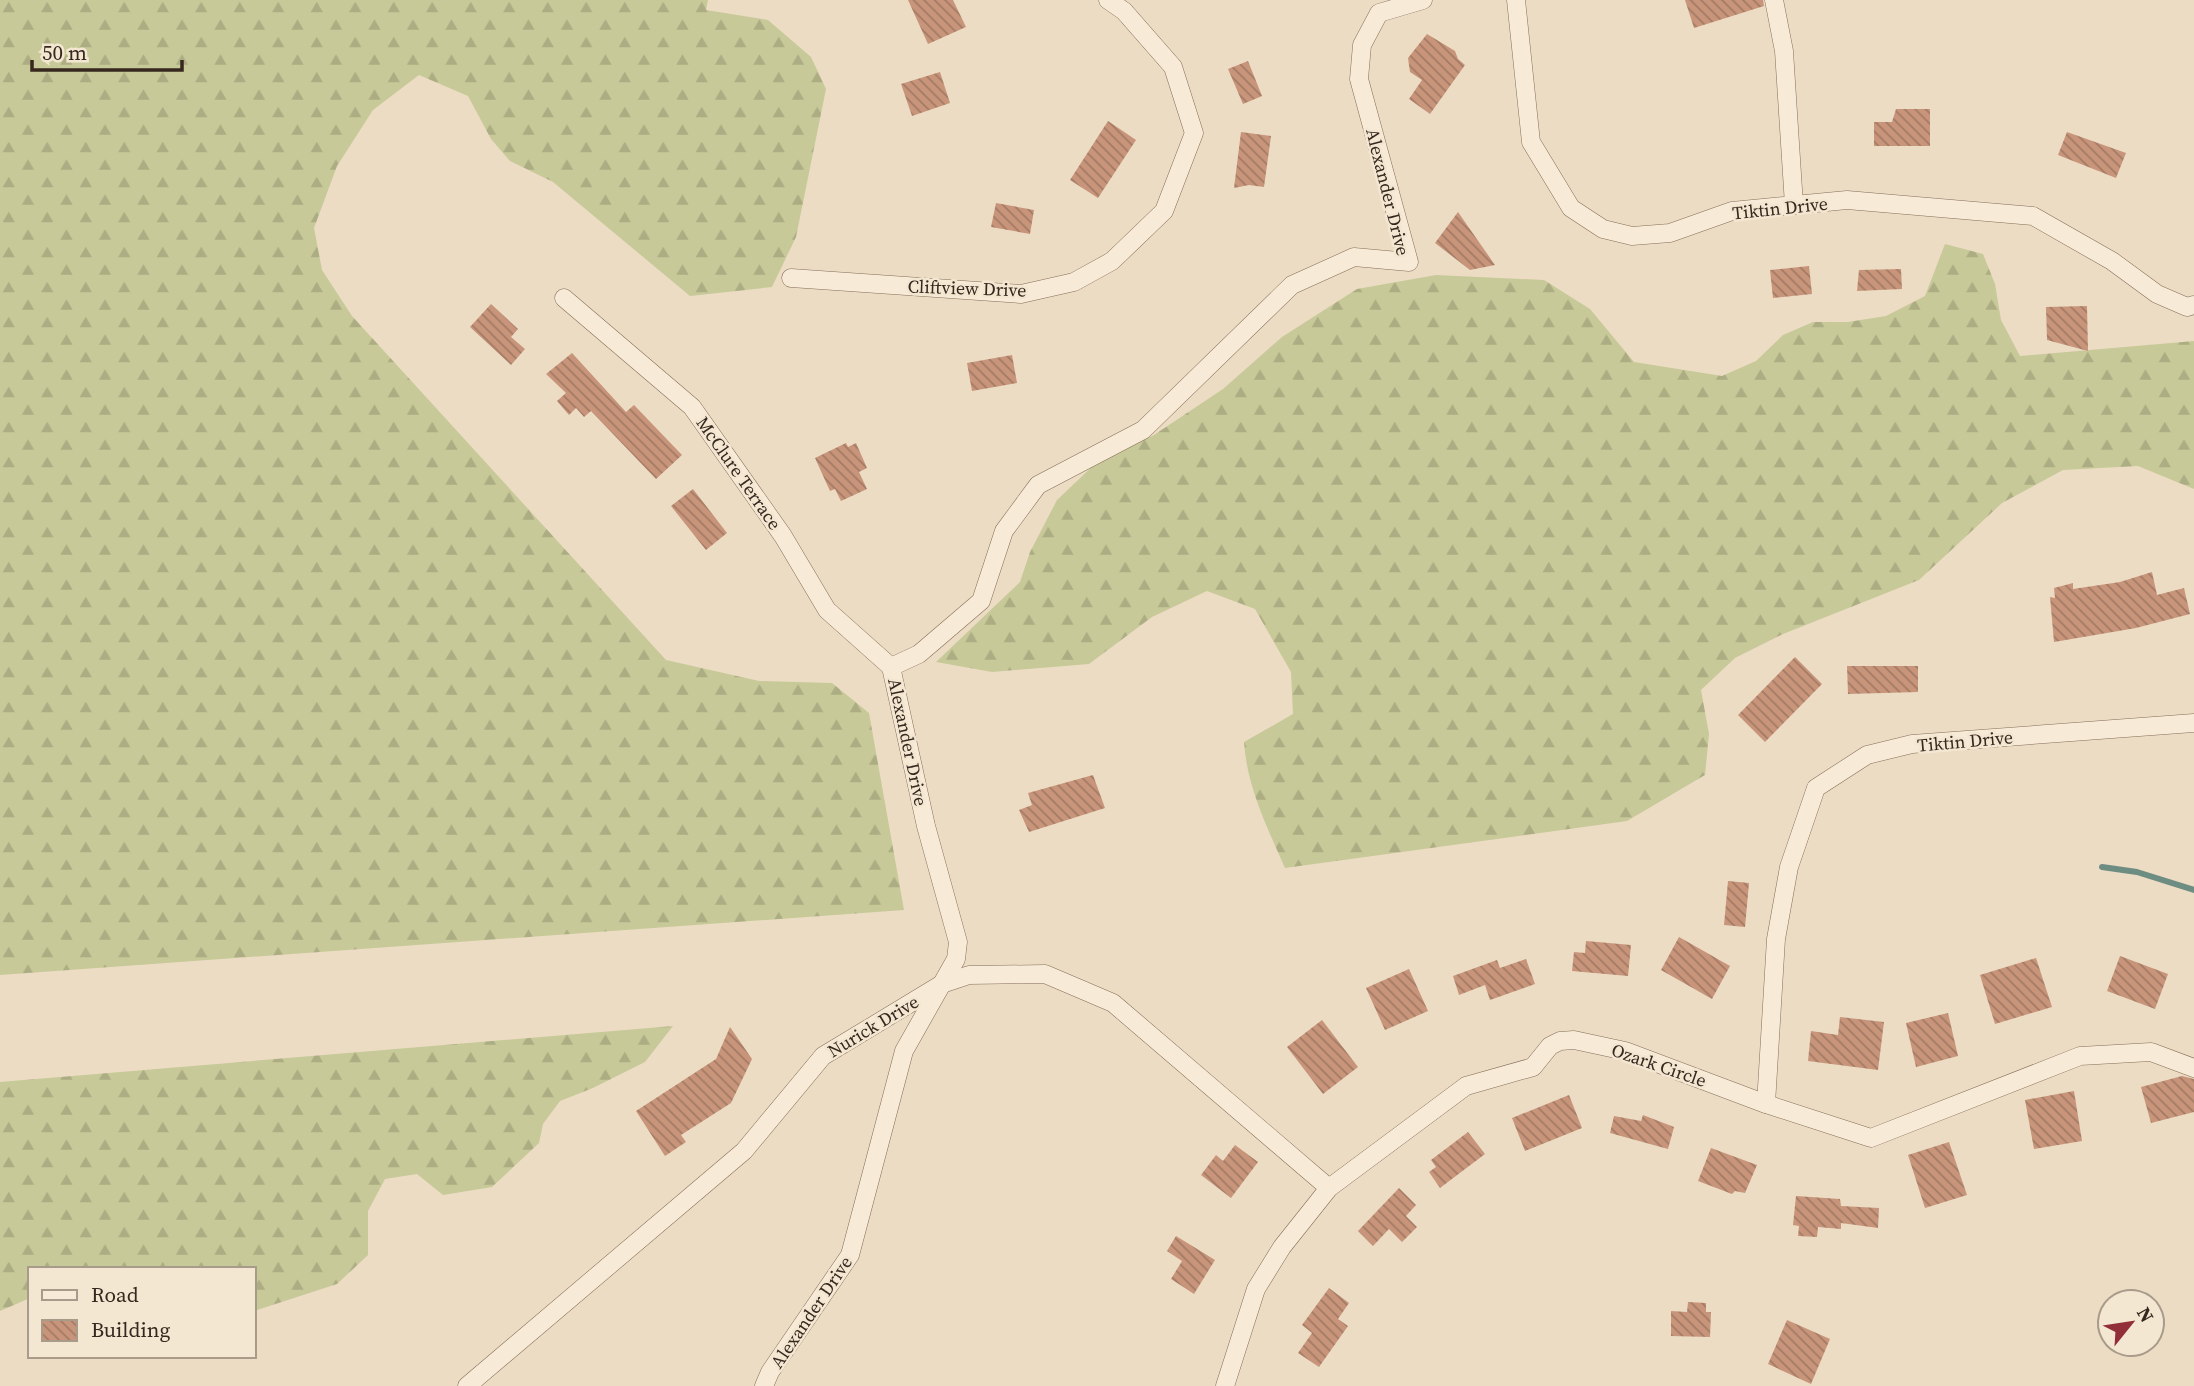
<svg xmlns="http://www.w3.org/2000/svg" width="2194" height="1386" viewBox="0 0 2194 1386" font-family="'Source Serif 4',serif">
  <defs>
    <pattern id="forest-firs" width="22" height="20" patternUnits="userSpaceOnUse" patternTransform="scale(1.75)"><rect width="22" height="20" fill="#c7c998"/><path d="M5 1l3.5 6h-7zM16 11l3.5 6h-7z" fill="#acad83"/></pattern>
    <pattern id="building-back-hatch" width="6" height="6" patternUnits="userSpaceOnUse" patternTransform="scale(1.75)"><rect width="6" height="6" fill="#c8957b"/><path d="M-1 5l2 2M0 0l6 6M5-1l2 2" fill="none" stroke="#a37a64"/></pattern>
  </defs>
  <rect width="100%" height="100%" fill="#ecdcc3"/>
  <!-- forest -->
  <g fill="url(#forest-firs)">
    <polygon points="0,0 708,0 706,10 768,20 811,57 826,89 796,237 772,287 690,296 553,182 510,161 491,139 468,96 419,75 373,110 337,166 314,228 322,270 352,316 666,660 759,681 832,683 869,713 904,910 0,975"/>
    <path d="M1945 244 1983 254 1995 284 2001 320 2020 356 2194 341V489L2138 466 2063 470 2002 503 1919 580 1783 634 1735 658 1701 690 1709 734 1705 775 1627 821 1285 868C1267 827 1247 787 1244 742L1293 714 1291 672 1255 609 1207 591 1152 617 1089 664 992 672 936 662 1020 582 1030 552 1057 500 1096 463 1154 435 1223 389 1282 337 1357 289 1436 275 1544 280 1590 309 1634 362 1722 376 1756 361 1783 335 1813 322H1848L1886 316 1925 296Z"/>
    <polygon points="673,1026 645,1062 593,1088 560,1101 543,1124 539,1143 492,1187 443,1195 417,1174 385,1179 368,1211 368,1255 337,1284 254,1311 254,1269 30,1269 30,1298 0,1311 0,1082"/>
  </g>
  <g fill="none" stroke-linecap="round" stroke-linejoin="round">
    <!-- stream -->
    <polyline stroke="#6d8c82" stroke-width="6" points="2102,867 2137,872 2194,890"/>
  </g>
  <!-- building -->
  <g fill="url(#building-back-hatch)">
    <polygon points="908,0 953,0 966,27 928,44"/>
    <polygon points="1685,0 1763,0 1764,6 1694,28"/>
    <polygon points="1427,34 1455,51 1458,59 1465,65 1430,114 1409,99 1422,80 1410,72 1408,58"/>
    <polygon points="1248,61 1262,96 1243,104 1228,69"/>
    <polygon points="940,72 950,103 912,116 901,84"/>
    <polygon points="1896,109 1930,109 1930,146 1874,146 1874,122 1892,122"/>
    <polygon points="1108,121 1136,140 1098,198 1070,180"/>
    <polygon points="1241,132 1271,136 1264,187 1249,185 1234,188"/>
    <polygon points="2067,132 2126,153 2116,178 2058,155"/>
    <polygon points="996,203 1034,210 1030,234 991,227"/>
    <polygon points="1458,212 1495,265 1470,270 1435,243"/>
    <polygon points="1809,266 1812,294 1773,298 1770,270"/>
    <polygon points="1901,269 1902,289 1857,291 1859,270"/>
    <polygon points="491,304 518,329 511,337 525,349 511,365 470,327"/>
    <polygon points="2087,306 2088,351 2047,340 2046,307"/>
    <polygon points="572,353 626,412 634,405 682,455 656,479 591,411 584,417 576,408 569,415 557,401 566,393 546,374"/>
    <polygon points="1012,355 1017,383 972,391 967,363"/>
    <polygon points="846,443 848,447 856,443 867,468 859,472 867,489 841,501 835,489 830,491 815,458"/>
    <polygon points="693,489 727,533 706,550 671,506"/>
    <polygon points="2152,572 2157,595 2184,588 2190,614 2136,628 2054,642 2050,597 2055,598 2054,588 2073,583 2073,589 2120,582"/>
    <polygon points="1795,657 1822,684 1765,742 1738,715"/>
    <polygon points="1847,666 1918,666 1918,692 1848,694"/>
    <polygon points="1093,775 1105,808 1029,832 1019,810 1032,805 1028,793"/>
    <polygon points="1728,881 1749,883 1745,927 1724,925"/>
    <polygon points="1679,937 1730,966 1712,999 1661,970"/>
    <polygon points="1586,941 1631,945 1628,976 1572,971 1574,952 1585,953"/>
    <polygon points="2120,956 2168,974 2155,1009 2107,991"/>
    <polygon points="2036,958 2052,1007 1995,1024 1980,975"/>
    <polygon points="1526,959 1535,984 1490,1000 1485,985 1459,995 1453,976 1497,960 1500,968"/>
    <polygon points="1409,969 1428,1011 1385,1030 1366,988"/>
    <polygon points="1948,1013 1958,1056 1916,1067 1906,1023"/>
    <polygon points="1840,1017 1884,1022 1878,1070 1808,1061 1811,1031 1838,1035"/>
    <polygon points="1322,1020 1358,1067 1323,1094 1287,1047"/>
    <polygon points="730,1027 752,1059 731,1103 681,1135 686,1142 665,1156 636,1111 716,1059"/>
    <polygon points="2182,1076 2194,1079 2194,1112 2151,1123 2141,1087"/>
    <polygon points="2074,1091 2082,1141 2034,1149 2025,1100"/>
    <polygon points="1569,1095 1582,1128 1525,1151 1512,1118"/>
    <polygon points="1643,1115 1674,1127 1668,1149 1610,1133 1614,1116 1641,1121"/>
    <polygon points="1468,1132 1485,1154 1440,1188 1429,1172 1436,1167 1431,1160"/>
    <polygon points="1949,1142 1967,1195 1925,1208 1908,1155"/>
    <polygon points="1235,1145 1258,1162 1231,1198 1201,1175 1216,1155 1223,1161"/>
    <polygon points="1711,1148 1757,1165 1745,1193 1735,1191 1732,1194 1698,1181"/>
    <polygon points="1399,1188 1416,1205 1406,1216 1417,1227 1402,1242 1389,1229 1373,1246 1358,1231"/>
    <polygon points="1796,1196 1840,1199 1841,1206 1879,1208 1878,1228 1841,1223 1841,1229 1818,1227 1817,1237 1798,1236 1799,1226 1793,1225"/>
    <polygon points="1176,1236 1215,1260 1194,1294 1171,1279 1182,1261 1167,1251"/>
    <polygon points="1329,1288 1349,1303 1338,1319 1348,1326 1319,1367 1298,1353 1312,1333 1302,1325"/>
    <polygon points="1688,1302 1706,1303 1706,1312 1711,1312 1710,1337 1671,1336 1671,1311 1687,1312"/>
    <polygon points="1787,1320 1830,1339 1811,1384 1768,1364"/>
  </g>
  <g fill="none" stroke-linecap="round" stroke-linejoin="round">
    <!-- minor casing -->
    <g stroke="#856e5b" stroke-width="19">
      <g id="minor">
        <polyline points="1516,0 1531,142 1571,208 1603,229 1632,236 1670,233 1732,211 1847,200 2033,216 2112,261 2157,294 2187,307 2194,305"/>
        <polyline points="1774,0 1784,51 1794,205"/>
        <polyline points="791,278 1021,294 1074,282 1112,261 1164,211 1194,133 1173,67 1124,11 1108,0"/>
        <polyline points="564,298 692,407 783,536 827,610 891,667"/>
        <polyline points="891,667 919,654 981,601 1004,531 1038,485 1143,430 1292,285 1354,257 1409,262 1359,79 1362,45 1379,13 1423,0"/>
        <polyline points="1766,1104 1776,939 1789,867 1816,788 1867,755 1912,744 2194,723"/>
        <polyline points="467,1386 744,1151 823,1056 942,984 969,975 1045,974 1113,1003 1329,1188"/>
        <polyline points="764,1386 770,1372 850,1255 904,1051 956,959 958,942 926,826 891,667"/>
        <polyline points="1225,1386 1256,1289 1282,1247 1329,1188 1466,1086 1533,1067 1550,1046 1560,1041 1574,1040 1625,1051 1766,1104 1871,1138 2080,1056 2151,1052 2194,1068"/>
      </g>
    </g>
    <!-- minor -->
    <use href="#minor" stroke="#f7ead6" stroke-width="18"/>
  </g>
  <g text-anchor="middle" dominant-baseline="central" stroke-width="5" stroke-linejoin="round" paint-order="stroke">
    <!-- street labels -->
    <g font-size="18" fill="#36281e" stroke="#f4e7d2">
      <text transform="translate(1388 192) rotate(76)">Alexander Drive</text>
      <text transform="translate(1780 208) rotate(-6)">Tiktin Drive</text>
      <text transform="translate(967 288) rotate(2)">Cliftview Drive</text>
      <text transform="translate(739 473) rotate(55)">McClure Terrace</text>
      <text transform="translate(1965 741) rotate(-5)">Tiktin Drive</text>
      <text transform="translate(908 742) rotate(78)">Alexander Drive</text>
      <text transform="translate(873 1026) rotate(-31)">Nurick Drive</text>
      <text transform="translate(1659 1065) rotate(19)">Ozark Circle</text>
      <text transform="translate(811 1312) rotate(-56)">Alexander Drive</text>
    </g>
  </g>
  <!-- legend -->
  <rect x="28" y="1267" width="228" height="91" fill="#f4e7d2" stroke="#a89b8a" stroke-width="2"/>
  <rect x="42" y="1290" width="35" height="10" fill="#f7ead6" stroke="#a89b8a" stroke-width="2"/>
  <text x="91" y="1302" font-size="21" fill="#36281e">Road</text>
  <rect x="42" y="1320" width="35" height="21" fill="url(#building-back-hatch)" stroke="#a89b8a" stroke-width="2"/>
  <text x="91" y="1337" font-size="21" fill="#36281e">Building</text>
  <!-- north arrow -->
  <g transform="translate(2131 1323) rotate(60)"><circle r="33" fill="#f4e7d2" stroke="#a89b8a" stroke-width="2"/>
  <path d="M0-5L12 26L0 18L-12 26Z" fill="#912e37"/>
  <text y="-10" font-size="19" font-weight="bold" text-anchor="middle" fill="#36281e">N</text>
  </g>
  <!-- scale -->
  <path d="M32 60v10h150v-10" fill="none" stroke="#36281e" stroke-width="3.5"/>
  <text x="42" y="60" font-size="21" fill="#36281e" stroke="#f4e7d2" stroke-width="5" paint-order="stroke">50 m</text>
</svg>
